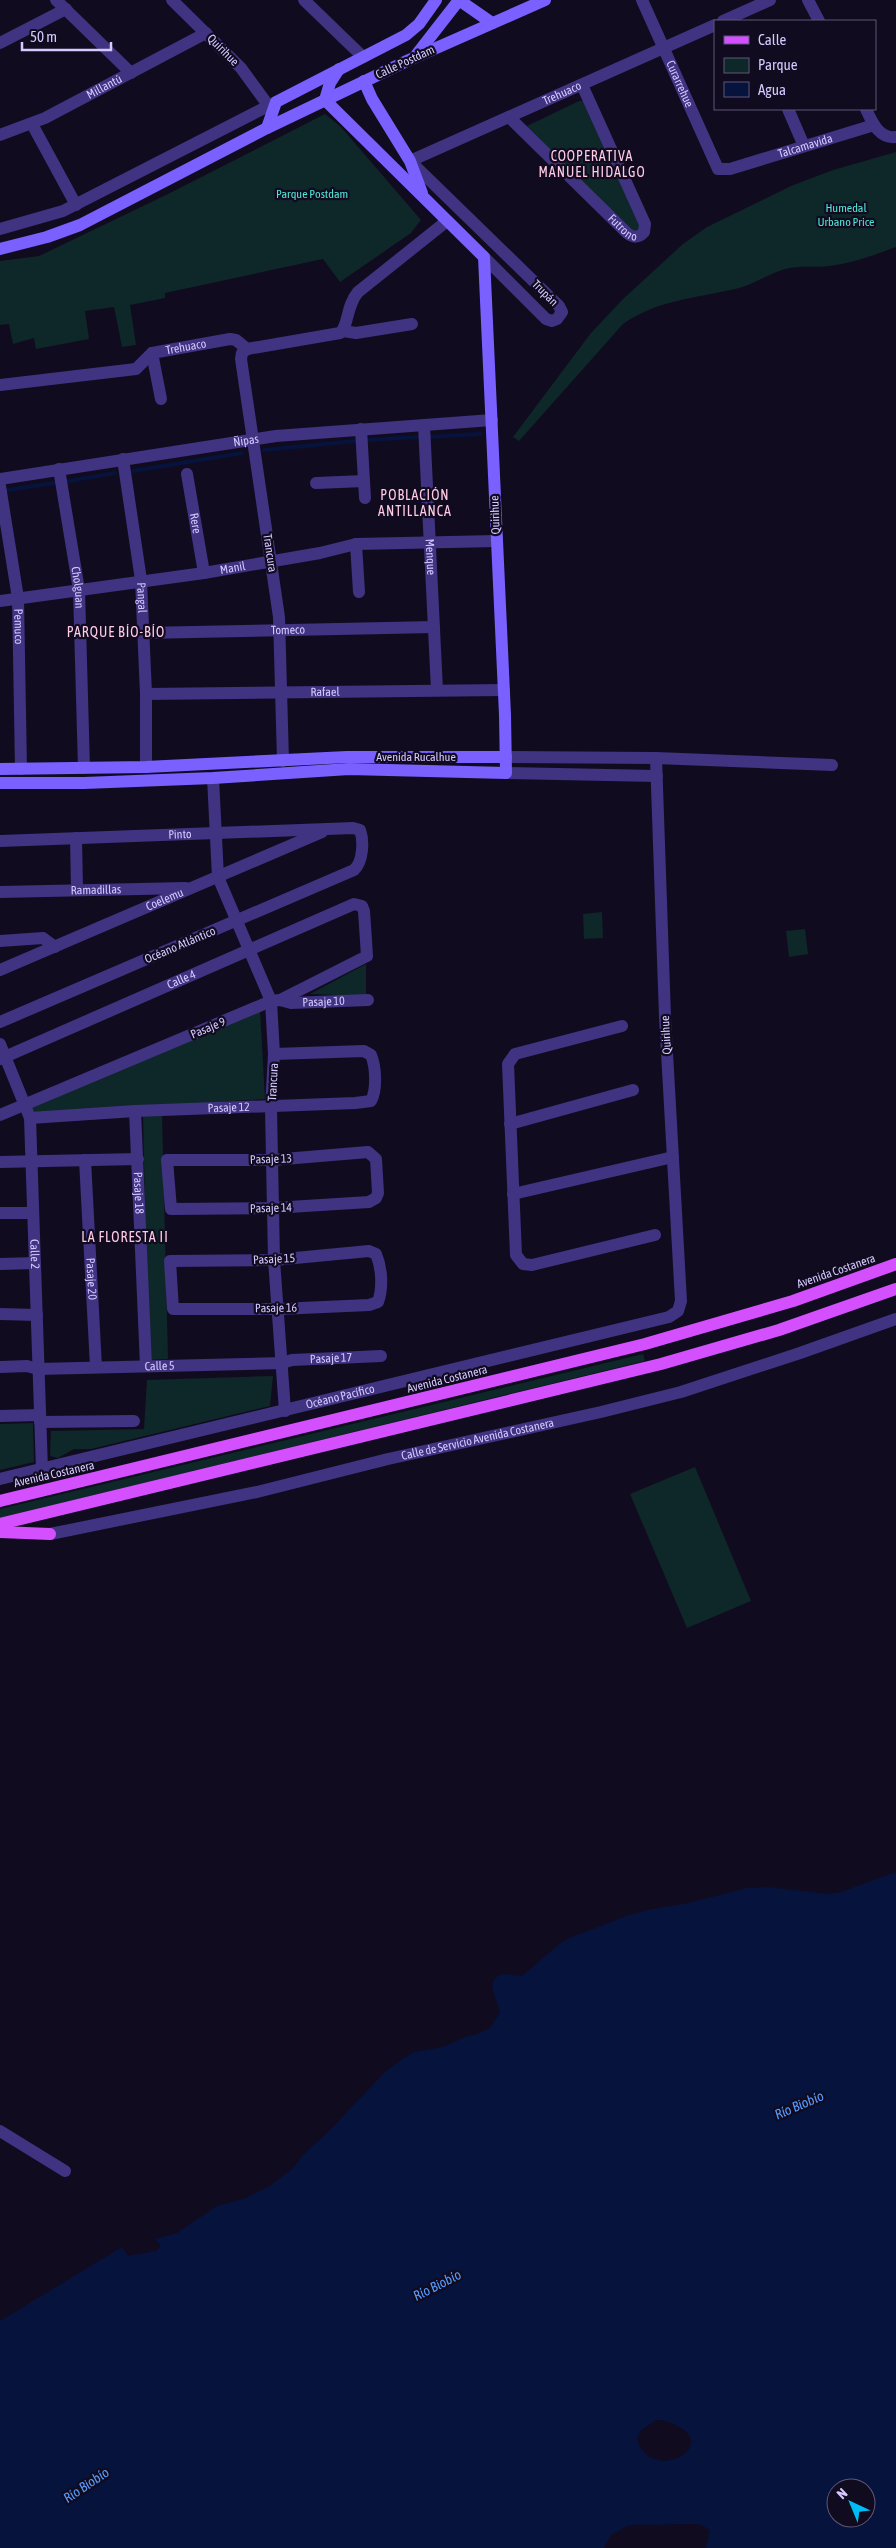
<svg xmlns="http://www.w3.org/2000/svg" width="896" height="2548" viewBox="0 0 896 2548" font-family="'Asap Condensed',sans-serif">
  <rect width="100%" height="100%" fill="#110b1f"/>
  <!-- green -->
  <g fill="#0e2729">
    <polygon points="579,101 583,101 640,226 637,231 633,231 525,127"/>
    <polygon points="325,114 341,127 421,220 411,233 340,282 323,259 165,293 165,298 130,305 136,345 122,347 114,307 85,311 89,339 36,349 34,338 13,344 9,324 0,325 0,261 39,256 166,195"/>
    <path d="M896 152V247C875 255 853 263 830 266 815 268 800 265 785 269 768 274 753 285 735 289 696 298 657 300 623 324L519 441 513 437 591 333 623 299 683 244 707 227 791 186 833 170Z"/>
    <polygon points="602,912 603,938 584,939 583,914"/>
    <polygon points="805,929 808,954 789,957 786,931"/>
    <polygon points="366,964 366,996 310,994"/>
    <polygon points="260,1010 265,1099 34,1115 27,1109"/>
    <polygon points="143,1114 162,1114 168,1359 148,1360"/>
    <polygon points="643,1354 645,1361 0,1518 0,1509"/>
    <polygon points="273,1376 270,1406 91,1449 74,1449 58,1458 50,1456 51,1431 144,1429 147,1380"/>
    <polygon points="33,1423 34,1462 0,1470 0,1424"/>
    <polygon points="695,1467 751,1601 687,1628 630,1494"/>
  </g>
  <!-- water -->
  <path fill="#06133d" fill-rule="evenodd" d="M896 1872V2548H706L710 2530 699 2524 629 2525 611 2535 604 2548H0V2321L122 2247 128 2256 156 2251 161 2246 155 2239 177 2233 217 2206 246 2198 270 2186 292 2169 303 2155 328 2132 385 2072 401 2060 414 2052 443 2047 465 2037 478 2034 490 2028 500 2012C497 1998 483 1979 503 1974L522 1976 562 1942 572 1937 629 1915 652 1909 684 1904 747 1888 768 1887 828 1894 841 1892ZM656 2420C666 2420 673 2423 681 2428 716 2448 651 2484 637 2439L641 2430ZM836 2488H866V2518H836Z"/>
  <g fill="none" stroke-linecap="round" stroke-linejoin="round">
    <!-- stream -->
    <g stroke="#06133d" stroke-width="4">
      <polyline points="430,437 480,434"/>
      <polyline points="368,440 419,437"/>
      <polyline points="264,450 356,441"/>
      <polyline points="133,471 242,453"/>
      <polyline points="68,481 115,473"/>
      <polyline points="7,490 55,483"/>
    </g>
    <!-- street -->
    <g stroke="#403381" stroke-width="12">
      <polyline points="56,0 131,73"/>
      <polyline points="172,0 241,68 268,105"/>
      <polyline points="304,0 363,57"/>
      <path id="s1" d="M642 0 718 169H730L874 125"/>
      <polyline points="808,0 819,21"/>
      <polyline points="723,21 770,0"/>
      <polyline points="0,43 66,9"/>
      <polyline points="788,109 804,146"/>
      <path d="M866 109C872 122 879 139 896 137"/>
      <path id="s2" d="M509 117 627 233C633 238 639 238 644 232L645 224 582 85"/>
      <polyline points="32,124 76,205"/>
      <path id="s3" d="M0 135 45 118 206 33"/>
      <polyline points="0,229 63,211 276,102"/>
      <path id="s4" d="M484 257 546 319 552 321 557 319 562 312 559 306 410 161 715 25"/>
      <polyline points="343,331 356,333 412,324"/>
      <polyline points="247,349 242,353 241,359 279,617 283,761"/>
      <path d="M247 349 340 333C349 325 346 306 358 292L447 221"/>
      <polyline points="152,353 161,399"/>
      <path id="s5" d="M0 385 136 369 152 353 230 339 236 340 247 349"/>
      <path id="s6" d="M424 425 437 690"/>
      <polyline points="361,429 365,498"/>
      <path id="s7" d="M123 459 141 580 146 694V767"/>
      <path id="s8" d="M59 469 79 590 84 768"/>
      <path id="s9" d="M187 474 204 573"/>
      <path id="s10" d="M0 479 276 436 492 420"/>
      <polyline points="316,483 364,481"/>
      <path id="s11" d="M0 486 18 598 21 769"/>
      <polyline points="356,544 359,592"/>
      <path id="s12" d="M0 601 204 573 320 553 356 544 496 541"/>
      <path id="s13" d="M143 633 434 627"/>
      <path id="s14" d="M146 694 504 690"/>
      <polyline points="506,757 656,758 832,765"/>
      <polyline points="506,773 657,776"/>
      <polyline points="213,778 218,877 271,1001 274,1054 271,1108 274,1260 285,1411"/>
      <polyline points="76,838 77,890"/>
      <path id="s15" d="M0 841 353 828 360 830C364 841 363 862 354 870L0 1022"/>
      <path id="s16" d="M0 892 186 888"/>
      <polyline points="0,941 43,938 55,947"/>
      <path id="s17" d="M0 970 322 832"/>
      <path id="s18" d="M280 1000 291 1003 368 1000"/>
      <polyline points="622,1026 515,1054 508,1064 516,1255 523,1264 532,1265 655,1235"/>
      <path id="s19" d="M0 1044 30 1118 42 1470"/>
      <path id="s20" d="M0 1059 354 904 362 906 364 911 367 956 280 1000 271 1001 0 1115"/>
      <path id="s21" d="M135 1111 146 1366"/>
      <path id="s22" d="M30 1118 135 1111 355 1103 371 1101C377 1090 376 1067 371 1055L364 1051 274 1054"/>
      <polyline points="510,1124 633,1090"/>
      <polygon points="368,1152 376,1159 378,1193 376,1198 369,1202 273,1208 171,1209 167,1160 272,1160"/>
      <path id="s23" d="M85 1160 96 1367"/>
      <polyline points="0,1162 138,1159"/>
      <polyline points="513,1194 673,1157"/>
      <polyline points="0,1213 33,1213"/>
      <path d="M369 1251 376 1254C382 1268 383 1288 378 1302L369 1305 279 1309H173L170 1261 274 1260Z"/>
      <polyline points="0,1264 35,1263"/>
      <polyline points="0,1314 37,1315"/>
      <path id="s24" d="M0 1367 27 1366 38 1369 282 1363 292 1360 381 1356"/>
      <polyline points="0,1416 40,1415"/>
      <polyline points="40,1422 134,1421"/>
      <path id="s25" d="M0 1479 669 1317 678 1311 681 1301 665 1017 656 758"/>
      <path id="s26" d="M50 1534 257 1492 388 1459 601 1412 681 1392 800 1353 896 1319"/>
      <polyline points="0,2131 65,2171"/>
    </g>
    <!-- secondary -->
    <g stroke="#7960ff" stroke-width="12">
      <polyline points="459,0 492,23"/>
      <polyline points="417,54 459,0"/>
      <polyline points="364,81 372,99 410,161 422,193"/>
      <polyline points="267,128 276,102 406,35 419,24 436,0"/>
      <polyline points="0,249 47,237 80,225 267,128 409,60 545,0"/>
      <polyline points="0,769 146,767 347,757 506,757"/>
      <polyline points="0,783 84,783 213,778 349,769 506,773 505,715 484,257 325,100 330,83 339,69"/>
    </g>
    <!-- primary -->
    <g stroke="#d450ff" stroke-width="12">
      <polyline points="0,1501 645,1344 793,1301 896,1264"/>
      <polyline points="0,1524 661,1364 779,1330 896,1289"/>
      <polyline points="0,1532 50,1534"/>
    </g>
  </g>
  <g text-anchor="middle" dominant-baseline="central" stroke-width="4.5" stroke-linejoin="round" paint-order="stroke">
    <!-- street labels -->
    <g font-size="12" fill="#d6c9ff" stroke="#110b1f">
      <text transform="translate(223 50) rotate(45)">Quirihue</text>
      <text transform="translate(405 62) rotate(-25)">Calle Postdam</text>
      <text stroke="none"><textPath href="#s1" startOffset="92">Curarrehue</textPath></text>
      <text stroke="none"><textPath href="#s3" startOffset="115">Millantú</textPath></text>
      <text stroke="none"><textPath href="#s4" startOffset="489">Trehuaco</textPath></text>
      <text stroke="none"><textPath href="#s1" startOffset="276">Talcamavida</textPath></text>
      <text stroke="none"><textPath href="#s2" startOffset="159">Futrono</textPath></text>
      <text transform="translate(545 293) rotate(45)">Trupán</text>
      <text stroke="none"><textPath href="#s5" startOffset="194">Trehuaco</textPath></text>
      <text stroke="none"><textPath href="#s10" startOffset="249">Ñipas</textPath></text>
      <text transform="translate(495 515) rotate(-92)">Quirihue</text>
      <text stroke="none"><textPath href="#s9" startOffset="50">Rere</textPath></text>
      <text transform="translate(270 553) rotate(82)">Trancura</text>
      <text stroke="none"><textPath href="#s6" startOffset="132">Menque</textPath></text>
      <text stroke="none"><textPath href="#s12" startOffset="235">Manil</textPath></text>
      <text stroke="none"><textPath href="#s8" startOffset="120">Cholguan</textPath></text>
      <text stroke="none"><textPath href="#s7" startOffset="140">Pangal</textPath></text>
      <text stroke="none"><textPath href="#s11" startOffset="142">Pemuco</textPath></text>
      <text stroke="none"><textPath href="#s13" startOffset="145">Tomeco</textPath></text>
      <text stroke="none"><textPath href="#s14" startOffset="179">Rafael</textPath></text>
      <text x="416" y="757">Avenida Rucalhue</text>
      <text stroke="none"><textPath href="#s15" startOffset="180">Pinto</textPath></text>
      <text stroke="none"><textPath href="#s16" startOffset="96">Ramadillas</textPath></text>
      <text stroke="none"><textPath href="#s17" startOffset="179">Coelemu</textPath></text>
      <text transform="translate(180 945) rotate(-23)">Océano Atlántico</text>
      <text stroke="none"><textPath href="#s20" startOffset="198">Calle 4</textPath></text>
      <text stroke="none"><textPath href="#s18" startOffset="44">Pasaje 10</textPath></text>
      <text transform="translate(208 1028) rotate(-23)">Pasaje 9</text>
      <text transform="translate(666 1035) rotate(-93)">Quirihue</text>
      <text transform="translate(273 1082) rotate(-87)">Trancura</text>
      <text stroke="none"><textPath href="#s22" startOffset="199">Pasaje 12</textPath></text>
      <text transform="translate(271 1159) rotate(-2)">Pasaje 13</text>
      <text stroke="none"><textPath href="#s21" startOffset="82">Pasaje 18</textPath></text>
      <text transform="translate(271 1208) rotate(-2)">Pasaje 14</text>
      <text stroke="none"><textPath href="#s19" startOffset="216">Calle 2</textPath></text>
      <text transform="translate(274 1259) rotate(-3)">Pasaje 15</text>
      <text transform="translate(836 1271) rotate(-19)">Avenida Costanera</text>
      <text stroke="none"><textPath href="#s23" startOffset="119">Pasaje 20</textPath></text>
      <text transform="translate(276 1308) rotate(-1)">Pasaje 16</text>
      <text stroke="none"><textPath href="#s24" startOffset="332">Pasaje 17</textPath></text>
      <text stroke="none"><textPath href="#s24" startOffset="160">Calle 5</textPath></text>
      <text transform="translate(447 1379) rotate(-14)">Avenida Costanera</text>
      <text stroke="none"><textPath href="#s25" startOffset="350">Océano Pacífico</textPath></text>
      <text stroke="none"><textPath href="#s26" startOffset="438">Calle de Servicio Avenida Costanera</textPath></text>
      <text transform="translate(54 1474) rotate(-13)">Avenida Costanera</text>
    </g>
    <!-- park labels -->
    <g font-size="12" fill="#4ee6d4" stroke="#110b1f">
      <text x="312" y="194">Parque Postdam</text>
      <text x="846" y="208">Humedal<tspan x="846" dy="14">Urbano Price</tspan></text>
    </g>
    <!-- neighbourhood labels -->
    <g font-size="14" letter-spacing="1" fill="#ffcbe5" stroke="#110b1f">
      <text x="592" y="156">COOPERATIVA<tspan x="592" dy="16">MANUEL HIDALGO</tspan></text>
      <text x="415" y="495">POBLACIÓN<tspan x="415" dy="16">ANTILLANCA</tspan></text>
      <text x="116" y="632">PARQUE BÍO-BÍO</text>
      <text x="125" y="1237">LA FLORESTA II</text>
    </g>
    <!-- water labels -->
    <g font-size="14" font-style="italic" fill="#579bff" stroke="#110b1f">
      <text transform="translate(799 2105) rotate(-23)">Río Biobío</text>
      <text transform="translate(437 2285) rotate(-27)">Río Biobío</text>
      <text transform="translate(86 2485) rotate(-34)">Río Biobío</text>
    </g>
  </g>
  <!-- legend -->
  <rect x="714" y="20" width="162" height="90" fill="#110b1f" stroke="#605779"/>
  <rect x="724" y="36" width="25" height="8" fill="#d450ff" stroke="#605779"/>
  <text x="758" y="45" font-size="15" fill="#d6c9ff">Calle</text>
  <rect x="724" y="58" width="25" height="15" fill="#0e2729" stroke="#605779"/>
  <text x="758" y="70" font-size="15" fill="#d6c9ff">Parque</text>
  <rect x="724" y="82" width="25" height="15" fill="#06133d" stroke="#605779"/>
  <text x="758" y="95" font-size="15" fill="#d6c9ff">Agua</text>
  <!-- north arrow -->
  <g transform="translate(851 2503) rotate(316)"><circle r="24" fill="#110b1f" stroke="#605779"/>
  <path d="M0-4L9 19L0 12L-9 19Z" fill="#00bcf4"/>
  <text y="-8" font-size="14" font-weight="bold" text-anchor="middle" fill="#d6c9ff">N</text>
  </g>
  <!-- scale -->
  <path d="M22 42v8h89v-8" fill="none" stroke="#d6c9ff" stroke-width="2.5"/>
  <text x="30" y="42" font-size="15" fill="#d6c9ff" stroke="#110b1f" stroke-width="4" paint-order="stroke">50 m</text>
</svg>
